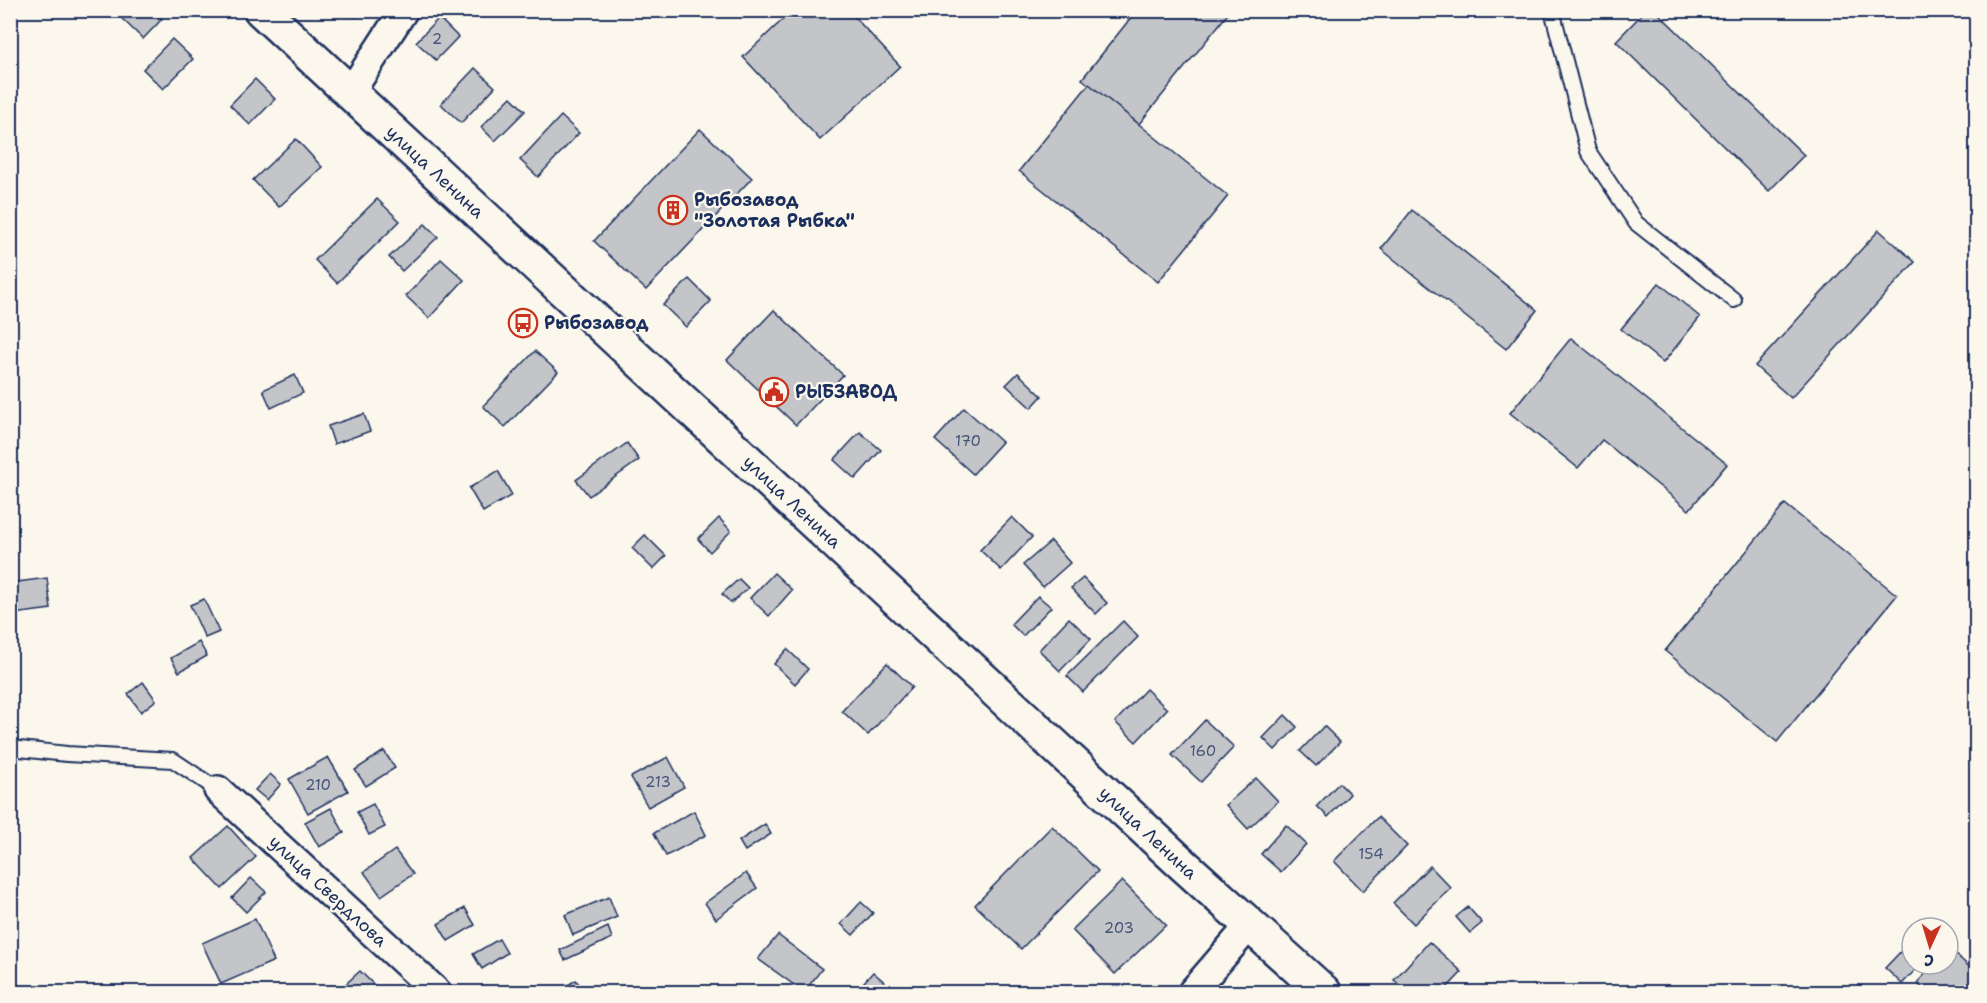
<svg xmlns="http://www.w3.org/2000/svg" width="1987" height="1003" viewBox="0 0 1987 1003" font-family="'Shantell Sans',sans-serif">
  <rect width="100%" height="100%" fill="#fbf7ec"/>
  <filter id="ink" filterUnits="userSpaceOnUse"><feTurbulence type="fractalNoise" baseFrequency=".0167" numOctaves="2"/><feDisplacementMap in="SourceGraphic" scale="12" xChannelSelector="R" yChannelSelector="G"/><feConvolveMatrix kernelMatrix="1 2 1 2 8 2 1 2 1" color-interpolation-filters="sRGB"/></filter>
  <g filter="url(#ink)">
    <!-- building -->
    <g fill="#c3c5c9" stroke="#1b2f5e" stroke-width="1.5">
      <polygon points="113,10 153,10 162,19 143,39"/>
      <polygon points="348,10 362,10 356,17"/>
      <polygon points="793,10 848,10 900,66 820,140 743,57"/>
      <polygon points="1137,10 1231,10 1139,124 1082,79"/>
      <polygon points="1646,10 1655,10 1804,155 1769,191 1616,41"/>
      <polygon points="439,18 458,37 436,60 416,42"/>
      <polygon points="172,39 193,59 163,89 143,69"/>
      <polygon points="475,68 495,87 461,123 441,104"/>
      <polygon points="255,79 275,99 250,125 230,105"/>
      <polygon points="1089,84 1228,196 1158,282 1019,171"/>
      <polygon points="511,97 525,111 495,141 481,127"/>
      <polygon points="561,116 579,133 538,177 520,160"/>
      <polygon points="700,129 752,178 646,290 594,241"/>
      <polygon points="296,139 322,167 279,207 253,180"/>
      <polygon points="377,199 400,221 337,283 315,260"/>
      <polygon points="1412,210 1537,310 1506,349 1381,249"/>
      <polygon points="425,224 438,237 402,271 389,257"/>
      <polygon points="1879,230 1915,262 1791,398 1755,366"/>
      <polygon points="441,259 464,280 429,318 406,296"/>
      <polygon points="689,279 711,301 686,327 663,305"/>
      <polygon points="1659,283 1700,317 1663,363 1621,329"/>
      <polygon points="774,310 843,375 796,425 727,360"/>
      <polygon points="1571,338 1727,464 1689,510 1602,440 1578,468 1510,413"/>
      <polygon points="535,351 558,372 505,427 483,406"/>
      <polygon points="1018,373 1042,396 1031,408 1006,385"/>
      <polygon points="295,375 303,393 271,408 263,390"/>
      <polygon points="964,408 1002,442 973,474 935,440"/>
      <polygon points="364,414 370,431 334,444 328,426"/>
      <polygon points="860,432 881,450 855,479 834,460"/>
      <polygon points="627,443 639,460 589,496 576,480"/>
      <polygon points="498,471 512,495 483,512 469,488"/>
      <polygon points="1785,504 1897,595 1777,742 1665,651"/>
      <polygon points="1012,517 1032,537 1001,570 980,550"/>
      <polygon points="719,518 731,531 710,552 698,539"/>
      <polygon points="645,535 666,556 653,569 632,548"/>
      <polygon points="1051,541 1070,563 1043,587 1023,565"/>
      <polygon points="774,573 792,590 769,616 750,598"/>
      <polygon points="47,578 51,609 14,614 10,583"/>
      <polygon points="1083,578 1107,603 1096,614 1071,588"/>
      <polygon points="739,579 748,588 731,603 722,594"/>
      <polygon points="1038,596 1051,607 1023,636 1011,624"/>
      <polygon points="204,599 219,632 205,638 190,605"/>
      <polygon points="1069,618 1091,639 1060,671 1039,650"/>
      <polygon points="1123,621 1138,637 1083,692 1067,676"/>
      <polygon points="199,642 207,656 179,672 171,658"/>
      <polygon points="787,649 808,669 795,684 774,664"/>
      <polygon points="887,663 912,687 868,735 842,711"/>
      <polygon points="143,682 156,700 141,712 128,694"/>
      <polygon points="1146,689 1167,709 1136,742 1115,722"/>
      <polygon points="1285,715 1297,727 1275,750 1263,738"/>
      <polygon points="1205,720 1234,747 1201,782 1172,755"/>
      <polygon points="1324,726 1340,742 1316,766 1300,751"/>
      <polygon points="384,751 395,768 366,786 355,770"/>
      <polygon points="328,757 348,791 308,813 289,779"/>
      <polygon points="668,757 684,787 648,807 631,777"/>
      <polygon points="270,774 281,784 267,800 255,790"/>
      <polygon points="1256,778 1278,801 1248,829 1226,805"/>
      <polygon points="1339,783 1350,794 1328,817 1317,806"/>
      <polygon points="373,804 385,827 369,835 357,812"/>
      <polygon points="331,808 344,833 319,847 305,822"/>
      <polygon points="694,811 706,835 666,856 654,833"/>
      <polygon points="1378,817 1407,846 1363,891 1334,861"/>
      <polygon points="765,824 771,834 745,851 739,841"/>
      <polygon points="1286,825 1306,844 1281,872 1261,854"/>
      <polygon points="228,826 256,857 222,889 193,858"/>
      <polygon points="1052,826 1098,871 1021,949 975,905"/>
      <polygon points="395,850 413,874 381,896 364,872"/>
      <polygon points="1430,866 1451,888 1414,924 1393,903"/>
      <polygon points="746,873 757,888 716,919 705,903"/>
      <polygon points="251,878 266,892 246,912 232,898"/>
      <polygon points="1122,881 1166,925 1115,974 1072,930"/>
      <polygon points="609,897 617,917 573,935 565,915"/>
      <polygon points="861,902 873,913 853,935 841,924"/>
      <polygon points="1468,907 1482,923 1470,933 1456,917"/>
      <polygon points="465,908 475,925 448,941 438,924"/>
      <polygon points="255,919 274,961 221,984 202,943"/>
      <polygon points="608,927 612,938 565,960 560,950"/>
      <polygon points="778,935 822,969 804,992 758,959"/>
      <polygon points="499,939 507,953 482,969 473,954"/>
      <polygon points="1429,942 1462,972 1443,992 1407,992 1394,980"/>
      <polygon points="1904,948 1912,955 1912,964 1921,964 1902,984 1885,968"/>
      <polygon points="1949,948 1976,973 1976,977 1962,992 1927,992 1917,983 1934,964 1948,964"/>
      <polygon points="360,971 381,992 337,992"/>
      <polygon points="873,972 895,991 894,992 855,992"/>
      <polygon points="576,980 584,992 556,992"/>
      <polygon points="1239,986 1246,992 1233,992"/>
    </g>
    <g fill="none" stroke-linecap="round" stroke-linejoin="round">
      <!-- service casing -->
      <g stroke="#1b2f5e" stroke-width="18">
        <g id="service">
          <polyline points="1552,10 1588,151 1636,223 1734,300"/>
          <polyline points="10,748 67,754 173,760 218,790"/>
        </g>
      </g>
      <!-- minor casing -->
      <g stroke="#1b2f5e" stroke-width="32">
        <g id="minor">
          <polyline points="350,93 404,10"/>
          <polyline points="218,790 437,992"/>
          <polyline points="1192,992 1249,926"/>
        </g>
      </g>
      <!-- secondary casing -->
      <g stroke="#1b2f5e" stroke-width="38">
        <polyline id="secondary" points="261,10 1178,860 1324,992"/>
      </g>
      <!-- service -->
      <use href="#service" stroke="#fbf7ec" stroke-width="14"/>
      <!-- minor -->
      <use href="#minor" stroke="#fbf7ec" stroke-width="27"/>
      <!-- secondary -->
      <use href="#secondary" stroke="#fbf7ec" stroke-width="33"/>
    </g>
  </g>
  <!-- icons -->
  <defs>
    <g id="building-ring" transform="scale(1.5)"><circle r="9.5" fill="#fbf7ec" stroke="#c8321e" stroke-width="1.5"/><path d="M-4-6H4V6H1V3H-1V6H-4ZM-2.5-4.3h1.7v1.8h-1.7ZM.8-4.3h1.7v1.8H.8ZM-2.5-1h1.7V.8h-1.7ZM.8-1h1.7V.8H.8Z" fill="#c8321e"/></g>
    <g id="bus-ring" transform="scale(1.5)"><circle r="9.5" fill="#fbf7ec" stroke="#c8321e" stroke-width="1.5"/><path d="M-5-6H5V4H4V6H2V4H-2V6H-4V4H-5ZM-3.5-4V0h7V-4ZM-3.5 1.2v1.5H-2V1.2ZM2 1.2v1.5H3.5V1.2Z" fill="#c8321e"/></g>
    <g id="civic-ring" transform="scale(1.5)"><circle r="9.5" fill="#fbf7ec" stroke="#c8321e" stroke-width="1.5"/><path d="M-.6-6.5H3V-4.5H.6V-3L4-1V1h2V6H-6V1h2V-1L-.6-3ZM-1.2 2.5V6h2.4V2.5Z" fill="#c8321e"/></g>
  </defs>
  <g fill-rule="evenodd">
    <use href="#building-ring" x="673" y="210"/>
    <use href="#bus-ring" x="523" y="323"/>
    <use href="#civic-ring" x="774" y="392"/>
  </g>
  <g text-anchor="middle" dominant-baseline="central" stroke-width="4.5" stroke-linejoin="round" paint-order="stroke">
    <!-- number labels -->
    <g font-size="15" fill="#455479">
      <text x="437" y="39">2</text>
      <text x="968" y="441">170</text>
      <text x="1203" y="751">160</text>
      <text x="658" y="782">213</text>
      <text x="318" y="785">210</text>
      <text x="1371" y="854">154</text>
      <text x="1119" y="928">203</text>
    </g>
    <!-- street labels -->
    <g font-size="18" fill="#1b2f5e" stroke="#fbf7ec">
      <text transform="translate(435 172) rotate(43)">улица Ленина</text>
      <text transform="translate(792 502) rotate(43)">улица Ленина</text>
      <text transform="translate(1148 833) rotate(43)">улица Ленина</text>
      <text transform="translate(328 891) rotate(43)">улица Свердлова</text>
    </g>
    <!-- poi labels -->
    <g font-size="18" font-weight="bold" fill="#1b2f5e" stroke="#fbf7ec" text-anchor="start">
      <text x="694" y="200">Рыбозавод<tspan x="694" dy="21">"Золотая Рыбка"</tspan></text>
      <text x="544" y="323">Рыбозавод</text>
      <text x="795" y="392">РЫБЗАВОД</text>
    </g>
  </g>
  <!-- margin -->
  <rect width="1987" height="1003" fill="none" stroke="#fbf7ec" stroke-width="36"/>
  <rect x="18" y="18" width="1951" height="967" fill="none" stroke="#1b2f5e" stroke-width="2" filter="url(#ink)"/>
  <!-- north arrow -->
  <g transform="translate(1930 946) rotate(184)"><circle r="28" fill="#fbf7ec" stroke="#a1a7b3" stroke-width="1.5"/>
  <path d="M0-4.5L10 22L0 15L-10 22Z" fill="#c8321e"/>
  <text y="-9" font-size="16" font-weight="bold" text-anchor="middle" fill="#1b2f5e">С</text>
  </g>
</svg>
